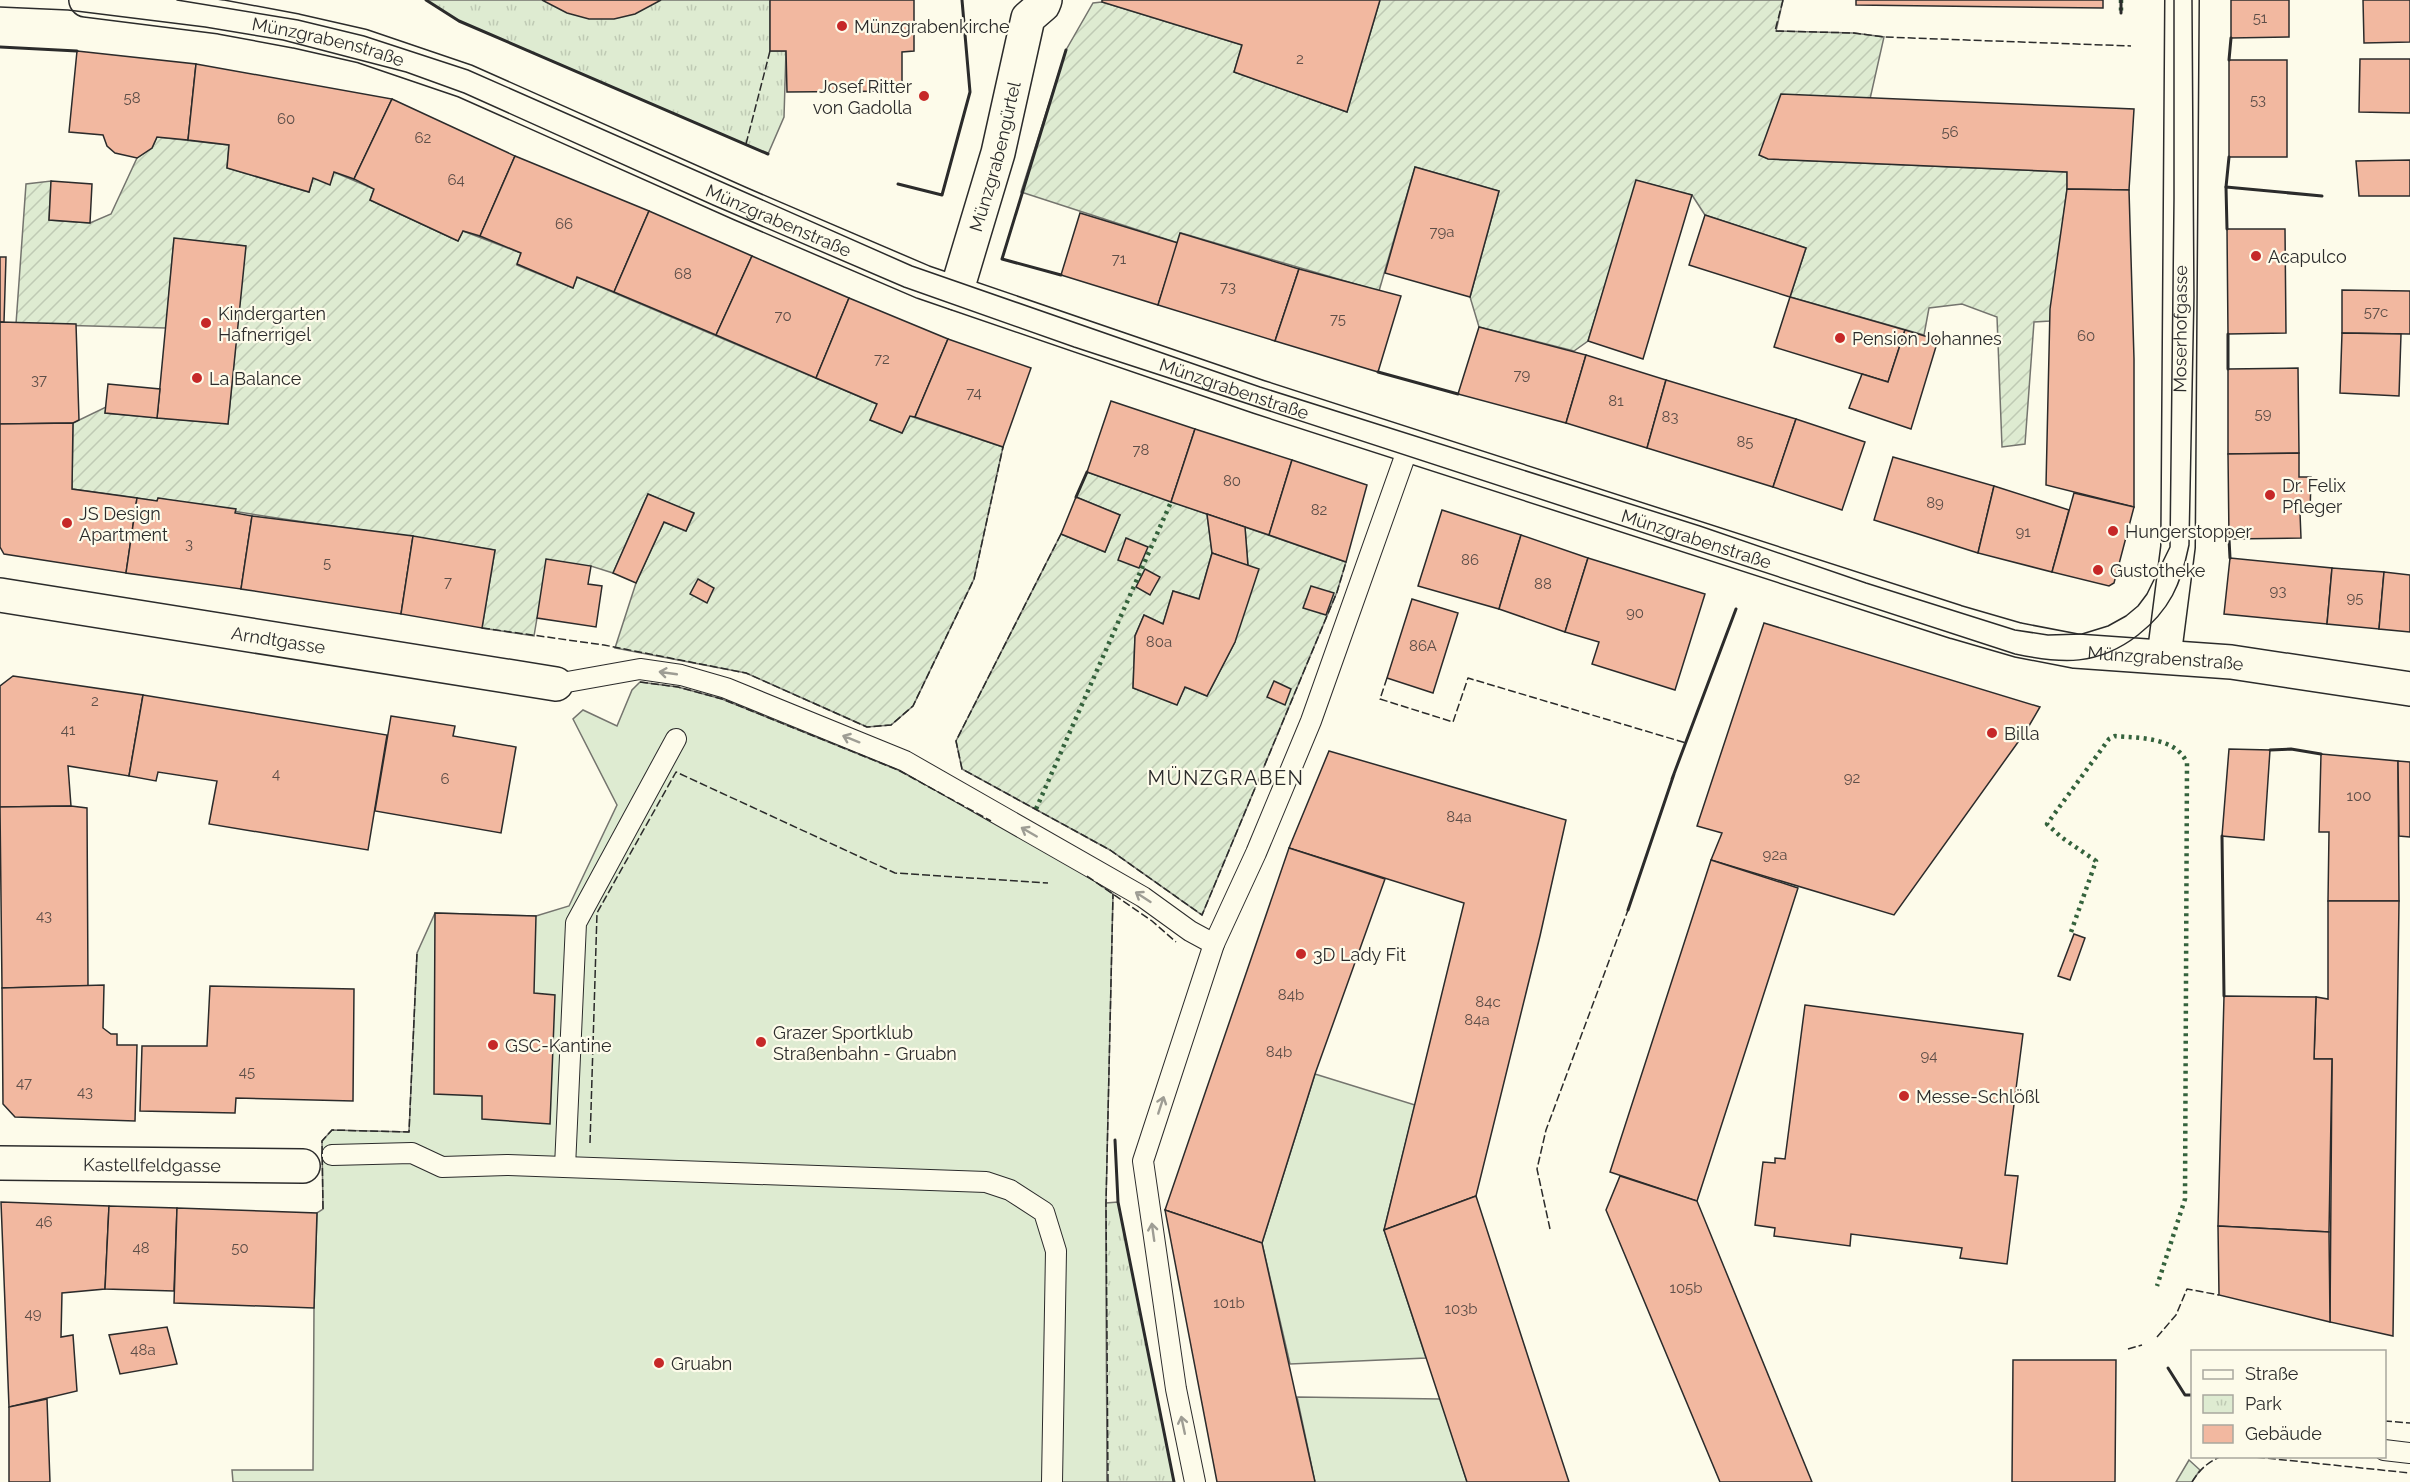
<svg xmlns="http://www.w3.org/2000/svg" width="2410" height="1482" viewBox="0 0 2410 1482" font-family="Raleway,sans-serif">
  <defs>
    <pattern id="park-tufts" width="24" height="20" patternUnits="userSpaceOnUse" patternTransform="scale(1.5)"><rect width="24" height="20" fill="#deebd1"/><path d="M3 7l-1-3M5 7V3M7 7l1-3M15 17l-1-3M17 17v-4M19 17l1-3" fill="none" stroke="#bfcab4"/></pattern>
    <pattern id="garden-furrows" width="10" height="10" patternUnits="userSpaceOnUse" patternTransform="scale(1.5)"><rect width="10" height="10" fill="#deebd1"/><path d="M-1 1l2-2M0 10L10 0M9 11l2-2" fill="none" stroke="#bfcab4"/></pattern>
  </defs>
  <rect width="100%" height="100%" fill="#fdfbea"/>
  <!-- grass -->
  <g fill="#deebd1" stroke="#74746e" stroke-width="1.5">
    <polygon points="640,682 678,687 722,699 898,770 1050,850 1113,894 1106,1203 1107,1482 233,1482 232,1470 313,1470 314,1308 317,1213 323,1209 322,1141 332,1130 409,1132 417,953 435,913 536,916 569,906 617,805 573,719 583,710 617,726 632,690"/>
    <polygon points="1315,1074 1415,1105 1384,1230 1426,1358 1290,1364 1262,1243"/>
    <polygon points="1297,1397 1441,1399 1467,1482 1315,1482"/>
    <polygon points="2189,1460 2200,1470 2192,1482 2176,1482"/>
  </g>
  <!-- park -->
  <g fill="url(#park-tufts)" stroke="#74746e" stroke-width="1.5">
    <polygon points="426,0 770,0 770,51 786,51 784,117 768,154 459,21"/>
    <polygon points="1118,1202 1174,1482 1107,1482 1106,1203"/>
  </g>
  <!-- garden -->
  <g fill="url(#garden-furrows)" stroke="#74746e" stroke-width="1.5">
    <polygon points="1380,0 1783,0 1776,31 1854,33 1884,37 1870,99 1760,155 1769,159 2067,172 2067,189 2050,321 2034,322 2025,444 2002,447 1997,317 1962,304 1929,308 1924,335 1790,297 1806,248 1705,215 1692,195 1637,181 1588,341 1574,351 1479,327 1470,297 1499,191 1415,167 1379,291 1181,233 1178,243 1021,192 1066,50 1093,3 1102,2 1242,45 1234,72 1347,112"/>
    <path d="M157 137 229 145 227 168 309 192 313 178 334 172 374 189 370 200 458 241 463 231 521 253 517 265 573 288 577 277 877 404 870 420 902 433 910 416 1003 447 974 579 913 706 891 725 867 727 746 673 615 648 636 583 664 522 686 531 694 514 648 494 613 573 591 566 537 618 534 636 482 628 495 550C383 531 270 520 158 498L157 501 72 489 73 423 106 407 105 413 228 424 245 246 174 239 166 328 16 324 26 184 51 181 49 220 90 223 111 214 137 158 152 148Z"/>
    <polygon points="1087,472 1207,514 1212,553 1199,599 1173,591 1163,624 1144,615 1135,636 1133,688 1177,704 1185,687 1207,696 1235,642 1248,566 1245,527 1346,562 1337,592 1202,915 1110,850 962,769 956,741 1061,534 1105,552 1120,515 1076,497"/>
  </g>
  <!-- building -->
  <g fill="#f2b8a0" stroke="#2b2b2b" stroke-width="1.5">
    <polygon points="542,0 661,0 635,14 614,19 589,19 567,13"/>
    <polygon points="770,0 914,0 914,51 902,52 902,91 787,92 786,51 770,51"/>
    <polygon points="1102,0 1380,0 1347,112 1234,72 1242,45 1102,2"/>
    <polygon points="1856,0 2103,0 2103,8 1856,5"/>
    <polygon points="2231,0 2289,0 2289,37 2231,38"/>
    <polygon points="2363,0 2410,0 2410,42 2364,43"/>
    <polygon points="77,51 196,64 188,140 157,137 152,148 137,158 115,153 107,146 103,135 69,132"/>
    <polygon points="2360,59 2410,59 2410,113 2359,112"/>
    <rect x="2229" y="60" width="58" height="97"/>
    <polygon points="196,64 392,99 354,179 334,172 330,185 313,178 309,192 227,168 229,145 188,140"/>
    <polygon points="1781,94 2134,109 2129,190 2067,189 2067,172 1768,159 1759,155"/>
    <polygon points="392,99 515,156 480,236 463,231 458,241 370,200 374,189 354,179"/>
    <polygon points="515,156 649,211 614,292 577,277 573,288 517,264 521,253 480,236"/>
    <polygon points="2410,160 2410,196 2359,196 2356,161"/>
    <polygon points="1415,167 1499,191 1470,297 1385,273"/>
    <polygon points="1636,180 1692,195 1643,359 1588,341"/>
    <polygon points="51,181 92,184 90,223 49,220"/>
    <polygon points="2067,189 2129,190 2134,359 2134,507 2046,485 2050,309"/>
    <polygon points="649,211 752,256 716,335 614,292"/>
    <polygon points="1080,213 1178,243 1158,305 1061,275"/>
    <polygon points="1705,215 1806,248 1790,297 1689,265"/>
    <polygon points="2227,229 2285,229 2286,333 2228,334"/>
    <polygon points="1180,233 1299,269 1275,341 1158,305"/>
    <polygon points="174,238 246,246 228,424 157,418"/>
    <polygon points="752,256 849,298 816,378 716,335"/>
    <polygon points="0,257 6,257 4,322 0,322"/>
    <polygon points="1299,269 1401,296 1378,372 1275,341"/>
    <polygon points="2342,290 2410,291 2410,334 2342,333"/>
    <polygon points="1790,297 1905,330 1888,382 1774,347"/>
    <polygon points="849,298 948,339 915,417 910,416 902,433 870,420 877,404 816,378"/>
    <polygon points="0,322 76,324 79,420 73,423 0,424"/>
    <polygon points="1479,327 1586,355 1566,423 1458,394"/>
    <polygon points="1905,330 1938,340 1911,429 1849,408 1862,374 1888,382"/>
    <polygon points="2342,333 2401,334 2399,396 2340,393"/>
    <polygon points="948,339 1031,368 1003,447 915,417"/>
    <polygon points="1586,355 1666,380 1647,448 1566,423"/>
    <polygon points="2298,368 2299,453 2228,454 2228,369"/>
    <polygon points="1666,380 1796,419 1773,487 1647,448"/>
    <polygon points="108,384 160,389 157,418 105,413"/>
    <polygon points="1111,401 1195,429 1171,502 1087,472"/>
    <polygon points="1796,419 1865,442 1842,510 1773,487"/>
    <polygon points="73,423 72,489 137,498 126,573 4,554 0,547 0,424"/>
    <polygon points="1195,429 1292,460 1269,535 1171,502"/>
    <polygon points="2299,453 2299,477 2311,477 2310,513 2300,513 2301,538 2229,539 2228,454"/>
    <polygon points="1893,457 1994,486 1978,553 1874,520"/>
    <polygon points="1292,460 1367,485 1346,562 1269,535"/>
    <polygon points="1994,486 2069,510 2052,572 1978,553"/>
    <polygon points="2074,493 2134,507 2114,583 2109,586 2052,572"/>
    <polygon points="648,494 694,513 686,531 664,522 636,583 613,573"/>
    <polygon points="1076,497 1120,515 1105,552 1061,534"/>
    <polygon points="137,498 157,501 158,498 236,509 235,513 252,516 241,589 126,573"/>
    <polygon points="1442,510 1521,535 1499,609 1418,586"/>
    <polygon points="1207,514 1245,527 1248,566 1212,553"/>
    <polygon points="252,516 413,536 401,614 241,589"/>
    <polygon points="1521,535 1588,558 1565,632 1499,609"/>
    <polygon points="413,536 495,550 482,628 401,614"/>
    <polygon points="1126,538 1148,547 1139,568 1118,560"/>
    <polygon points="1212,553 1259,569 1235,642 1207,696 1185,687 1177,705 1133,688 1135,636 1144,615 1163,624 1173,591 1199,599"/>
    <polygon points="1588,558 1705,594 1675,690 1592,664 1599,642 1565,632"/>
    <polygon points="2230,558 2332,568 2327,624 2224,614"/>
    <polygon points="546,559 591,566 588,584 602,586 596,627 537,618"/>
    <polygon points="2332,568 2384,572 2379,629 2327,624"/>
    <polygon points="1145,569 1160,577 1150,595 1136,587"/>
    <polygon points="2384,572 2410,575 2410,632 2379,629"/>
    <polygon points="698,579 714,588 707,603 690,594"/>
    <polygon points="1311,586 1334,593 1326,615 1303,608"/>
    <polygon points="1412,599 1458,613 1433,693 1387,678"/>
    <polygon points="1764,623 2040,707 2026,731 1894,915 1711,860 1722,833 1697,826"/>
    <polygon points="13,676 143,695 129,776 68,766 71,806 0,807 0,686"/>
    <polygon points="1274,681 1291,689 1285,705 1267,697"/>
    <polygon points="143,695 387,735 368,850 209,824 217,781 158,772 156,781 129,776"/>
    <polygon points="391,716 455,726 453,736 516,747 501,833 375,811"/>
    <polygon points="2229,749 2270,750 2264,840 2222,836"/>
    <polygon points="1329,751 1566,820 1540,936 1476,1196 1384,1230 1464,903 1289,848"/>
    <polygon points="2321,754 2398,761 2399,901 2328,901 2329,832 2319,832"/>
    <polygon points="2398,761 2410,762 2410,837 2399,836"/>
    <polygon points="71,806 87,808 88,986 2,988 0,807"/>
    <polygon points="1289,848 1385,879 1315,1074 1262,1243 1165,1210"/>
    <polygon points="1711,860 1798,888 1697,1201 1610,1172"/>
    <polygon points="2328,901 2399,901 2393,1336 2330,1322 2332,1059 2314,1059 2316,997 2328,999"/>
    <polygon points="435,913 536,916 534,993 555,995 550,1124 482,1119 482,1096 434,1094"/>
    <polygon points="2074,934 2085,938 2070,980 2058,976"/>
    <polygon points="104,985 103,1028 111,1034 117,1034 117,1045 137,1045 135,1121 15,1117 3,1104 2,988"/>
    <polygon points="210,986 354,989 353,1101 236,1098 235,1113 140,1111 142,1046 207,1046"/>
    <polygon points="2224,996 2316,997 2314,1059 2332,1059 2329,1232 2218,1226"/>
    <polygon points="1805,1005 2023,1034 2005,1175 2018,1176 2007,1264 1960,1258 1962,1248 1851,1234 1850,1246 1774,1236 1775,1228 1755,1225 1763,1162 1775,1163 1775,1158 1785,1159"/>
    <polygon points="1620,1176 1697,1201 1812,1482 1720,1482 1606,1210"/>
    <polygon points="1476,1196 1532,1369 1569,1482 1467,1482 1384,1230"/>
    <polygon points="1,1202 109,1206 105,1289 62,1293 61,1337 73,1335 77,1391 9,1407"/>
    <polygon points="109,1206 177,1208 174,1291 105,1289"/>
    <polygon points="177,1208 317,1213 314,1308 174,1303"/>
    <polygon points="1165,1210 1262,1243 1315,1482 1217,1482"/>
    <polygon points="2218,1226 2329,1232 2330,1322 2219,1295"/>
    <polygon points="167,1327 177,1364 120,1374 109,1335"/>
    <polygon points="2013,1360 2116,1360 2115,1482 2012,1482"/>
    <polygon points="47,1399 50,1482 9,1482 9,1407"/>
  </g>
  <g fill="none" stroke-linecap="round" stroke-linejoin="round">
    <!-- lane casing -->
    <g stroke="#2b2b2b" stroke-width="22">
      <g id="lane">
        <polyline points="556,684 640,669 681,675 726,688 905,761 1143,897 1190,931 1214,944"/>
        <polyline points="332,1155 412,1153 442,1167 507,1165 986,1182 1010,1190 1044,1212 1056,1251 1052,1482"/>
        <polyline points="565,1167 576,923 676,739"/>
        <polyline points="2384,1450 2410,1453"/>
        <polyline points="1195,1482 1176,1389 1143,1161 1214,944 1256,853 1311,721 1409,445"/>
      </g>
    </g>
    <!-- street casing -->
    <g stroke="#2b2b2b" stroke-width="36">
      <g id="street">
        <path id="s1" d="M956 293 998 153 1028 18 1043 5 1045 0"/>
        <path id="s2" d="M0 595 556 684"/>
        <path id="s3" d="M0 1163 303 1166"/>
      </g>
    </g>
    <!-- secondary casing -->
    <g stroke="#2b2b2b" stroke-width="36">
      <g id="secondary">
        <path id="s4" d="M86 0 221 17 296 31 362 46 465 81 741 204 923 282 1259 397 1956 622 2018 640 2075 651 2231 662 2410 689"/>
        <path id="s5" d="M2164 656 2178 547 2182 0"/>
      </g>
    </g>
    <!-- lane -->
    <use href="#lane" stroke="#fdfbea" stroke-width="20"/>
    <!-- street -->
    <use href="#street" stroke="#fdfbea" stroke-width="33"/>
    <!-- secondary -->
    <use href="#secondary" stroke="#fdfbea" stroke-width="33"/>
    <!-- tram -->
    <g stroke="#2b2b2b" stroke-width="1.5">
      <polyline points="177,0 298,20 364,36 468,70 912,266 1260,387 1700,526 1866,583 2015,630 2048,635 2082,634 2108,626 2126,616 2138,606 2147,594 2170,547 2174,199 2174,0"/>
      <path d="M0 7 68 10 205 27 283 40 406 72 464 93 713 205 904 287 1074 347 2015 654C2062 664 2098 666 2138 635 2170 610 2181 584 2189 545L2194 297 2192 0"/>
    </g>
    <!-- hedge -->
    <g stroke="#34623c" stroke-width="4.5" stroke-dasharray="3 4.5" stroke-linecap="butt">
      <polyline points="2121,0 2121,13"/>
      <polyline points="1036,809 1171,502"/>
      <path d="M2071 932 2096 861 2061 837 2047 824 2109 739 2115 736C2139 738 2176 737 2187 763L2185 1199 2157 1286"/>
    </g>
    <!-- fence -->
    <g stroke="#2b2b2b" stroke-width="1.5" stroke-dasharray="8 3" stroke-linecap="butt">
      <polyline points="1783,0 1775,31 1854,33 1884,37 2131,46"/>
      <polyline points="746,144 770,51"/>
      <polyline points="1061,534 956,741 962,769 1110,850 1202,915 1337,592 1346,562"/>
      <polyline points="482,628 604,645 746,673 867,727 891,725 913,706 974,579 1003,447"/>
      <polyline points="1387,678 1380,699 1453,722 1468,678 1686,743"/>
      <polyline points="640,682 678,687 722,699 898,770 991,821"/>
      <polyline points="1087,876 1152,921 1176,942"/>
      <polyline points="590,1143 597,913 676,772 895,873 1048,883"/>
      <polyline points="323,1209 322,1141 332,1130 409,1132 417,953"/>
      <polyline points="1550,1229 1537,1169 1546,1130 1628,910"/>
      <polyline points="2157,1337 2176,1315 2187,1289 2219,1295"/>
      <polyline points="2128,1349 2142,1345"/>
      <polyline points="2384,1421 2410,1423"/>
      <polyline points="2246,1456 2410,1473"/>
      <polyline points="1108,1482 1106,1203 1113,894"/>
      <path d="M2192 1482C2200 1469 2208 1462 2222 1456"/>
    </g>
    <!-- wall -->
    <g stroke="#2b2b2b" stroke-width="3">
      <polyline points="426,0 459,21 768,154"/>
      <polyline points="2121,0 2121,13"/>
      <polyline points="0,47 77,51"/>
      <polyline points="2229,60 2231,38"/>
      <polyline points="898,184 942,195 970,92 962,0"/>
      <polyline points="2226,187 2229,157"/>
      <polyline points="2227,229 2226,187 2322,196"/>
      <polyline points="1061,275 1002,259 1066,50"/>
      <polyline points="2228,369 2228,334"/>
      <polyline points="1378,372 1458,394"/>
      <polyline points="1076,497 1087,472"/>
      <polyline points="2229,539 2230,558"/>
      <polyline points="2270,750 2291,749 2321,754"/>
      <polyline points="2222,836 2224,996"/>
      <polyline points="1628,910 1674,774 1672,779 1736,609"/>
      <polyline points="1115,1140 1118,1202 1174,1482"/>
      <polyline points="2168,1368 2185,1395 2192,1395"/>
    </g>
  </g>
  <!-- one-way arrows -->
  <defs><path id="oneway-shaft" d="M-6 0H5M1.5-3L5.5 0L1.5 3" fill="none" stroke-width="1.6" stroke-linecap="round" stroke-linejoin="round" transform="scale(1.5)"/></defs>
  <g stroke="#9e9d94">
    <use href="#oneway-shaft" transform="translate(668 673) rotate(-172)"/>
    <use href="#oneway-shaft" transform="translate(851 739) rotate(-158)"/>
    <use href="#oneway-shaft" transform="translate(1029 832) rotate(-150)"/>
    <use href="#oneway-shaft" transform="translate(1143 897) rotate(-147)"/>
    <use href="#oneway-shaft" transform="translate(1161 1105) rotate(-72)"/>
    <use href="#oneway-shaft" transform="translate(1153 1232) rotate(-98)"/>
    <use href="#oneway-shaft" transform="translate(1183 1425) rotate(-102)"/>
  </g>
  <!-- markers -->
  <g fill="#c62828" stroke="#fdfbea" stroke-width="2">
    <circle cx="842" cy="26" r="6"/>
    <circle cx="924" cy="96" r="6"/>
    <circle cx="2256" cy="256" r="6"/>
    <circle cx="206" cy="323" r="6"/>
    <circle cx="1840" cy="338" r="6"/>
    <circle cx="197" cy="378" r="6"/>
    <circle cx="2270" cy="495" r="6"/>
    <circle cx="67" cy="523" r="6"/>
    <circle cx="2113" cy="531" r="6"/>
    <circle cx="2098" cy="570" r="6"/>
    <circle cx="1992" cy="733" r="6"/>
    <circle cx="1301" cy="954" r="6"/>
    <circle cx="761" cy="1042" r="6"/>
    <circle cx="493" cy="1045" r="6"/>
    <circle cx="1904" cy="1096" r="6"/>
    <circle cx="659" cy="1363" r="6"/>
  </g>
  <g text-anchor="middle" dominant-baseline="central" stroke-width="4.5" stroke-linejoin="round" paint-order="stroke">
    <!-- number labels -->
    <g font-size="15" fill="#5d4e48">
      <text x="2260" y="18">51</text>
      <text x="1300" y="59">2</text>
      <text x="132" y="98">58</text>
      <text x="2258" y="100">53</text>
      <text x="286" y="119">60</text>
      <text x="1950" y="132">56</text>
      <text x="423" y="138">62</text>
      <text x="456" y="180">64</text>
      <text x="564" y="224">66</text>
      <text x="1442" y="232">79a</text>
      <text x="1119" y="259">71</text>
      <text x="683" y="274">68</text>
      <text x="1228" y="287">73</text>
      <text x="2376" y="312">57c</text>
      <text x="783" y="316">70</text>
      <text x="1338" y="319">75</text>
      <text x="2086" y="336">60</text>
      <text x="882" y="359">72</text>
      <text x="1522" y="375">79</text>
      <text x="39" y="380">37</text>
      <text x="974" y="393">74</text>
      <text x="1616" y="401">81</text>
      <text x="2263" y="414">59</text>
      <text x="1670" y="417">83</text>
      <text x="1745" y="442">85</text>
      <text x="1141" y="450">78</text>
      <text x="1232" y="481">80</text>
      <text x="1935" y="503">89</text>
      <text x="1319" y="510">82</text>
      <text x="2023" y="532">91</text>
      <text x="189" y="544">3</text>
      <text x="1470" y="560">86</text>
      <text x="327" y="563">5</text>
      <text x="448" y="582">7</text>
      <text x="1543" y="584">88</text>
      <text x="2278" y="591">93</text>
      <text x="2355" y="598">95</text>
      <text x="1635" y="613">90</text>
      <text x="1159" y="642">80a</text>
      <text x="1423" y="646">86A</text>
      <text x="95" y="701">2</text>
      <text x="68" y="730">41</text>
      <text x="276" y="774">4</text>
      <text x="1852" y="778">92</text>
      <text x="445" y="779">6</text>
      <text x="2359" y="796">100</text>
      <text x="1459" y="817">84a</text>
      <text x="1775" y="855">92a</text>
      <text x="44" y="916">43</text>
      <text x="1291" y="995">84b</text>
      <text x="1488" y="1002">84c</text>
      <text x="1477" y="1020">84a</text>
      <text x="1279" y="1052">84b</text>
      <text x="1929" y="1056">94</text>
      <text x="247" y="1072">45</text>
      <text x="24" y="1083">47</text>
      <text x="85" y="1092">43</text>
      <text x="44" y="1222">46</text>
      <text x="141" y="1248">48</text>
      <text x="240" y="1248">50</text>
      <text x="1686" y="1288">105b</text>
      <text x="1229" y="1303">101b</text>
      <text x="1461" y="1309">103b</text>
      <text x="33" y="1314">49</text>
      <text x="143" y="1350">48a</text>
    </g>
    <!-- poi labels -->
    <g font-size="18" fill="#2b2b2b" stroke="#fdfbea" text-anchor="start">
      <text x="854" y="26">Münzgrabenkirche</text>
      <text x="912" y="86" text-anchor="end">Josef Ritter<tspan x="912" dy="21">von Gadolla</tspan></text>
      <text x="2268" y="256">Acapulco</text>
      <text x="218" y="313">Kindergarten<tspan x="218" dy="21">Hafnerrigel</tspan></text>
      <text x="1852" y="338">Pension Johannes</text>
      <text x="209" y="378">La Balance</text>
      <text x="2282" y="485">Dr. Felix<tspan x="2282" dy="21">Pfleger</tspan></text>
      <text x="79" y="513">JS Design<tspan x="79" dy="21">Apartment</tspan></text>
      <text x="2125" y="531">Hungerstopper</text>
      <text x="2110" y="570">Gustotheke</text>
      <text x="2004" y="733">Billa</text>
      <text x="1313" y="954">3D Lady Fit</text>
      <text x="773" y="1032">Grazer Sportklub<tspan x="773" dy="21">Straßenbahn - Gruabn</tspan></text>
      <text x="505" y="1045">GSC-Kantine</text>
      <text x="1916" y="1096">Messe-Schlößl</text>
      <text x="671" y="1363">Gruabn</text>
    </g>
    <!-- street labels -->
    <g font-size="18" fill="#2b2b2b" stroke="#fdfbea">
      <text stroke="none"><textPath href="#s4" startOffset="246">Münzgrabenstraße</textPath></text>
      <text stroke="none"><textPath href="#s1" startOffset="142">Münzgrabengürtel</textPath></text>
      <text stroke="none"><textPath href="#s4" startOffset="732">Münzgrabenstraße</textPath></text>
      <text stroke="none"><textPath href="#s5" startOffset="328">Moserhofgasse</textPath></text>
      <text stroke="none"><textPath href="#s4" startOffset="1218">Münzgrabenstraße</textPath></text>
      <text stroke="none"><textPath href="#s4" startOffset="1704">Münzgrabenstraße</textPath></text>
      <text stroke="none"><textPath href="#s2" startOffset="282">Arndtgasse</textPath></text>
      <text stroke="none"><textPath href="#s4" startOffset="2190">Münzgrabenstraße</textPath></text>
      <text stroke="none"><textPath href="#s3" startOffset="152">Kastellfeldgasse</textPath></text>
    </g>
    <!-- neighbourhood labels -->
    <g font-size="20" letter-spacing="1.5" fill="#2b2b2b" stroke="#fdfbea">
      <text x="1226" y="778">MÜNZGRABEN</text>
    </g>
  </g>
  <!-- legend -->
  <rect x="2191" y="1350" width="195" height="108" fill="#fdfbea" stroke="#a9a89e" stroke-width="1.5"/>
  <rect x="2203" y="1370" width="30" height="9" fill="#fdfbea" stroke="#a9a89e" stroke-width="1.5"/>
  <text x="2245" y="1380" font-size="18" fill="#2b2b2b">Straße</text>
  <rect x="2203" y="1395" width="30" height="18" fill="url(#park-tufts)" stroke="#a9a89e" stroke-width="1.5"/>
  <text x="2245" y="1410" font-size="18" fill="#2b2b2b">Park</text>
  <rect x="2203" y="1425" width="30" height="18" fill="#f2b8a0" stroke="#a9a89e" stroke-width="1.5"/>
  <text x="2245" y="1440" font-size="18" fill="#2b2b2b">Gebäude</text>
</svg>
